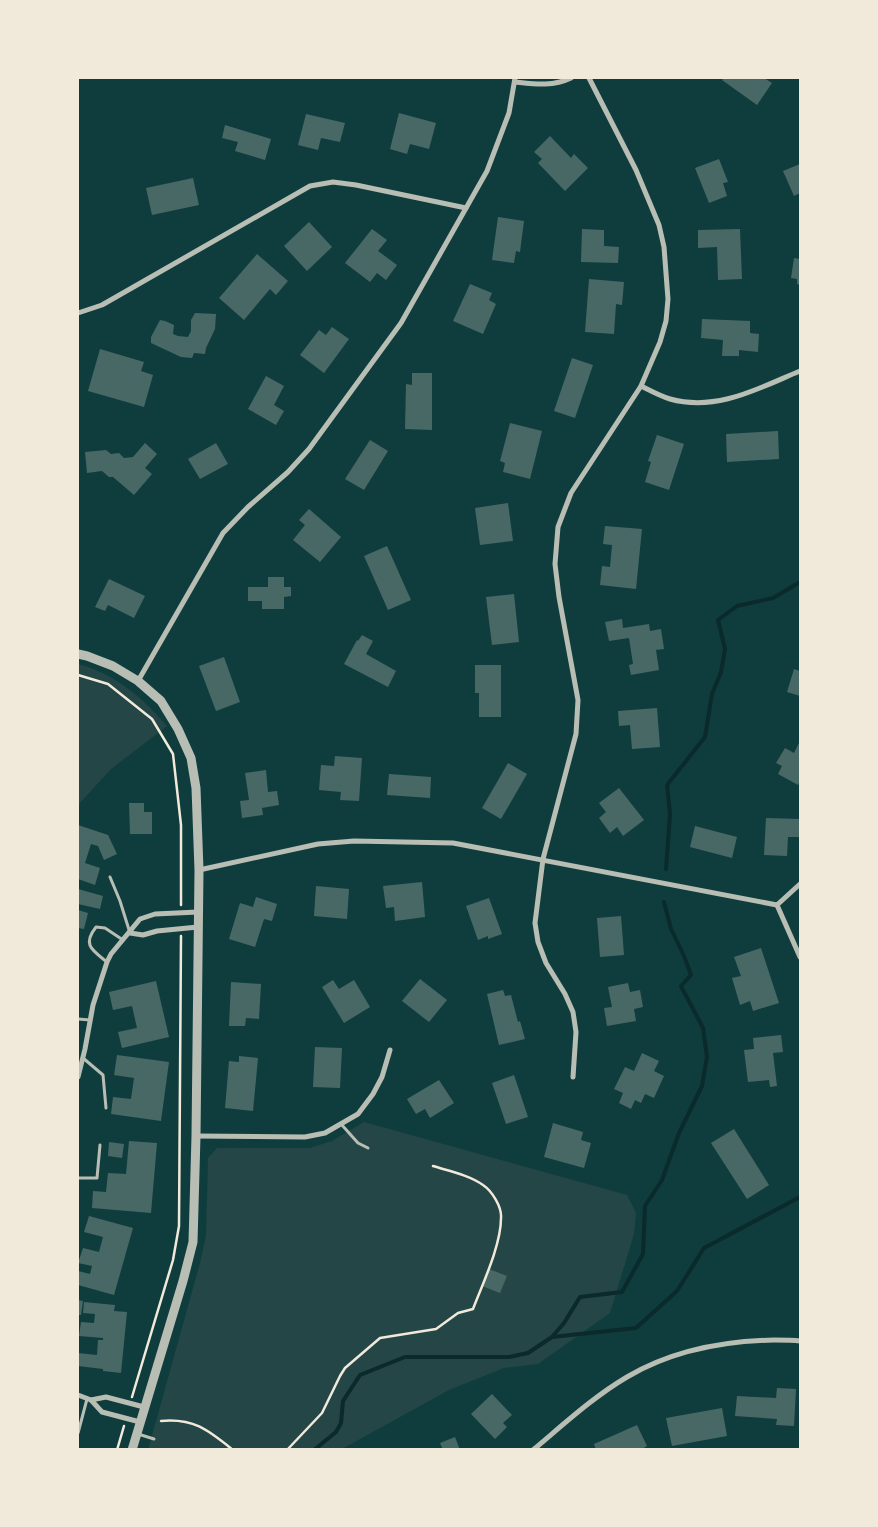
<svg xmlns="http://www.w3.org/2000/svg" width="878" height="1527" viewBox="0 0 878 1527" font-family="'Sofia Sans Condensed',sans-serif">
  <rect width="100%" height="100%" fill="#0f3d3e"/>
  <!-- green -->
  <g fill="#244646">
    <path d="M78 664C115 674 142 697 167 726L111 769 78 805Z"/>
    <polygon points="364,1122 627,1195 636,1213 634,1234 610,1313 538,1364 504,1368 449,1390 342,1449 148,1450 200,1263 206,1236 208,1158 217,1148 310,1148 332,1141"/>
  </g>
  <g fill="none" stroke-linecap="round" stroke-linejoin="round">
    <!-- stream -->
    <g stroke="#0a2a2b" stroke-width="4">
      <polyline points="666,869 670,814 667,785 705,737 712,694 721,672 725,649 718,620 737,606 773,598 800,582"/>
      <polyline points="552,1337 564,1323 580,1297 622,1292 643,1254 645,1206 662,1180 679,1133 702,1086 707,1057 703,1028 681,986 691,975 684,956 671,929 664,902"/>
      <polyline points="314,1450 336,1432 341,1423 343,1401 360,1375 405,1357 509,1357 528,1353 552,1337 636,1328 677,1291 704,1248 800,1197"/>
    </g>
  </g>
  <!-- building -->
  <g fill="#486865">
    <polygon points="724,78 764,78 772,83 757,105 722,80"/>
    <polygon points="399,113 436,123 429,149 410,144 407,154 390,149"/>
    <polygon points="306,114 345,123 340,142 321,138 318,150 298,145"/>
    <polygon points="225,125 271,139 265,160 235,151 238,142 222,138"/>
    <polygon points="550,136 571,158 574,154 588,168 565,191 538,163 542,159 534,152"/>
    <polygon points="719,159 728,182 723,183 727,196 709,203 695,168"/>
    <polygon points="800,164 800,193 794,196 783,171"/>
    <polygon points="193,178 199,205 152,215 146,188"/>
    <polygon points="498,217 524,221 520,252 516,251 514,263 492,260"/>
    <polygon points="309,222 332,247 307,271 284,246"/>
    <polygon points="372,229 387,240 378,251 397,265 386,280 377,273 370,282 345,263"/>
    <polygon points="582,229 604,230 604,246 619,247 618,263 581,262"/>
    <polygon points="740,229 742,279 718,280 717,247 698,248 698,230"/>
    <polygon points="257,254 288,281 276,295 270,289 244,320 219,298"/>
    <polygon points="794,258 800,259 800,285 797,284 797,279 791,278"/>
    <polygon points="589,279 624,282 622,305 616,304 614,334 585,332"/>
    <polygon points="470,284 492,293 489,300 496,304 483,334 453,321"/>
    <polygon points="195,313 216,314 215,329 206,348 205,354 194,353 192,358 181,357 151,343 151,337 160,320 165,321 174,325 173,334 178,336 188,337 191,331 191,320"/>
    <polygon points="702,319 750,321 750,333 759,334 758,352 739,350 739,356 722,356 723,340 701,338"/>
    <polygon points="332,327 349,339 324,373 300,355 319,330 326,335"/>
    <polygon points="100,349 144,362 141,371 153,375 144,407 88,391"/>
    <polygon points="572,358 593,365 575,418 554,411"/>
    <polygon points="412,373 432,373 432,430 405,429 406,384 412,385"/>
    <polygon points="266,376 284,386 274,405 284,411 276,425 248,409"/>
    <polygon points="510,423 542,431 530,479 503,472 505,463 500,461"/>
    <polygon points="778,431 779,459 727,462 726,434"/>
    <polygon points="657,435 684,444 669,490 645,482 651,462 648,461"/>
    <polygon points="370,440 388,451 364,490 345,479"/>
    <polygon points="145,443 157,454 145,468 152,474 134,495 113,477 109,477 102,471 87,473 85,452 106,450 111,454 119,453 124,458 133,457"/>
    <polygon points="216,443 228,464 200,479 188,459"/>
    <polygon points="508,503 513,541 480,545 475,508"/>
    <polygon points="309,509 341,537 320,562 293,540 305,525 299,520"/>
    <polygon points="605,526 642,529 636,589 600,585 602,566 610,567 612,545 603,544"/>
    <polygon points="387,546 411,600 388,610 364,556"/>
    <polygon points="268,577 284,577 284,587 291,587 291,596 284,597 284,609 262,609 262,601 248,601 248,587 268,587"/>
    <polygon points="109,579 145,596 134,618 108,605 105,611 95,607"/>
    <polygon points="514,594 519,642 492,645 486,597"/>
    <polygon points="622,619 623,628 649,624 650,631 661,629 664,649 656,650 659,670 631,675 629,665 633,664 629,638 609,641 605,622"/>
    <polygon points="362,635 373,641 366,654 396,671 388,687 344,664 357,640 358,641"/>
    <polygon points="224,657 240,702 216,711 199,666"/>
    <polygon points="475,665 501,665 501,717 479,717 479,693 475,693"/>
    <polygon points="794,669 800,671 800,696 787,692"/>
    <polygon points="657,708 660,747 632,749 630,725 619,726 618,711"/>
    <polygon points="800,741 800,780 798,785 778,774 782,766 776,763 785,748 794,753"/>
    <polygon points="335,756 362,758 359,801 340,800 341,792 319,790 321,765 334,766"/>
    <polygon points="508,763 527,774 501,819 482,808"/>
    <polygon points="266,770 268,792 277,791 279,805 262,808 263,815 242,818 240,801 249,800 245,773"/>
    <polygon points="389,774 431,777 430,798 387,795"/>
    <polygon points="619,788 644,820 623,836 617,827 610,833 599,818 606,812 599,803"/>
    <polygon points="129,803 144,803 144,812 152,812 152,834 130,834"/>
    <polygon points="766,818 800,819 800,837 788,837 787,856 764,855"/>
    <polygon points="78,825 108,835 117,854 104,860 98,846 91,844 85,863 100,868 95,885 78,879"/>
    <polygon points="695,826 737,837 732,858 690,847"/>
    <polygon points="422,882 425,917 395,921 394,907 386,908 383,886"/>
    <polygon points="316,886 349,889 347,919 314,916"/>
    <polygon points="78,889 103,896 100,909 78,904"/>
    <polygon points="256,897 277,904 272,921 264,919 255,947 229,939 240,903 253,907"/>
    <polygon points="489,898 502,934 488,939 488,936 478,940 466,906"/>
    <polygon points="78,910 88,913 84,929 78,928"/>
    <polygon points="621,916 624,955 600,957 597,918"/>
    <polygon points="761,948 779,1003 753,1011 750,1001 740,1005 732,978 741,976 734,957"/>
    <polygon points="420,979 447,1000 429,1022 402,1001"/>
    <polygon points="333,980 339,989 354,980 370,1007 344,1023 322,987"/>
    <polygon points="156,981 169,1037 122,1048 118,1032 137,1028 132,1006 113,1010 109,992"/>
    <polygon points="231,982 261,984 259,1019 246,1018 245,1026 229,1026"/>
    <polygon points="628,983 630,992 640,990 643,1007 634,1009 636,1021 607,1026 604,1008 612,1007 608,987"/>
    <polygon points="503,990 505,996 511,995 518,1022 520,1021 525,1039 499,1045 487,994"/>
    <polygon points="781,1035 783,1052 773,1053 777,1086 770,1087 769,1080 748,1082 744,1050 754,1049 753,1038"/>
    <polygon points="315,1047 342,1048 340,1088 313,1087"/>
    <polygon points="642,1053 659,1061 654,1071 664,1076 654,1098 645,1094 641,1103 635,1100 631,1109 619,1103 623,1093 614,1089 625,1067 634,1071"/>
    <polygon points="117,1055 169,1062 161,1121 111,1114 113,1097 131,1099 134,1078 114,1075"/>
    <polygon points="239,1056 258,1058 253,1111 225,1108 229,1061 239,1062"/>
    <polygon points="514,1075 528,1117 506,1124 492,1083"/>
    <polygon points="439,1080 454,1103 430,1118 425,1109 416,1114 407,1099"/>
    <polygon points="553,1123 583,1132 581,1140 591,1143 584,1168 544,1157"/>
    <polygon points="734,1129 769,1185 747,1199 711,1143"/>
    <polygon points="129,1141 157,1143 151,1213 92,1208 93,1191 106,1192 108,1173 126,1174"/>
    <polygon points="109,1142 124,1144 122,1158 108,1156"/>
    <polygon points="89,1216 133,1228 114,1295 78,1285 78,1271 90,1274 92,1266 78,1263 83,1248 99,1252 103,1237 84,1232"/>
    <polygon points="489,1269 507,1276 500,1293 482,1286"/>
    <polygon points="78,1300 83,1301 81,1315 78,1315"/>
    <polygon points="84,1302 115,1305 114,1311 127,1312 121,1373 103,1371 103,1369 78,1366 78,1353 97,1355 98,1340 103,1340 103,1338 79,1336 81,1322 94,1323 95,1314 83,1313"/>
    <polygon points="777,1388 796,1389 794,1426 776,1425 777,1419 735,1416 737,1396 776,1398"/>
    <polygon points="492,1394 512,1415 503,1423 507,1427 495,1439 471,1414"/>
    <polygon points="722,1408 727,1436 672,1446 666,1418"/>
    <polygon points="637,1425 647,1446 640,1450 596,1450 594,1444"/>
    <polygon points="455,1437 460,1450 443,1450 440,1443"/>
  </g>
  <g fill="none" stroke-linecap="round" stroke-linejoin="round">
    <!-- path -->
    <g stroke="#f1e9da" stroke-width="2.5">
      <polyline points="78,675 108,684 152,719 173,754 181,825 181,905"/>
      <polyline points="132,1397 173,1260 179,1226 181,936"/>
      <path d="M161 1421C194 1418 208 1430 233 1450"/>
      <polyline points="117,1450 124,1426"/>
      <path d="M287 1450 322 1413 340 1376 345 1368 380 1338 436 1329 458 1313 473 1309C483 1283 501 1245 501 1218 502 1207 492 1191 483 1185 469 1175 449 1171 433 1166"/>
    </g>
    <!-- service -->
    <g stroke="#b8beb3" stroke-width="3">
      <polyline points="110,877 120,901 130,933"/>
      <path d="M107 962C92 950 82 945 96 927L105 928 123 940"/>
      <polyline points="78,1019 90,1020"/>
      <polyline points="83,1058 103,1075 106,1108"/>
      <polyline points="341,1124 358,1143 368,1148"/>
      <polyline points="78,1178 97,1178 100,1145"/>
      <polyline points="78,1433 87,1399"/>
      <polyline points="138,1434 154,1439"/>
    </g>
    <!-- minor -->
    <g stroke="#b8beb3" stroke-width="5">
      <path d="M515 82C534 84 552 87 571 78"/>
      <polyline points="78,313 102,305 310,186 333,182 356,185 466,208"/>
      <path d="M641 386C651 391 660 396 670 399 717 412 759 388 800 371"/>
      <polyline points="138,681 223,533 248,507 288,472 309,449 401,323 487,171 509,113 515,78"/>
      <polyline points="199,870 318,844 354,841 453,843 777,905 800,884"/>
      <polyline points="777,905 800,957"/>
      <polyline points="130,933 143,935 157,931 198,927"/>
      <polyline points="78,1077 85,1049 93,1005 107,962 111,954 140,919 155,914 198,912"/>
      <polyline points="573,1077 576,1032 573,1012 565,994 546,963 538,942 535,923 543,859 576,734 578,700 559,597 555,564 558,527 571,493 641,386 660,342 666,321 668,299 664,247 659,225 636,170 589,78"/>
      <polyline points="196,1136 305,1137 325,1133 358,1114 373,1094 382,1077 390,1050"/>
      <polyline points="78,1395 91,1400 102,1412 140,1422"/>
      <polyline points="91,1400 106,1397 144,1407"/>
      <path d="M533 1450C563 1425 593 1397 627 1377 671 1351 723 1341 774 1340 783 1340 792 1340 800 1341"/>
    </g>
    <!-- tertiary -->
    <polyline stroke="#b8beb3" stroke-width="9" points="78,654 87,656 113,666 138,681 161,701 178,729 191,758 196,788 199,870 196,1136 193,1242 183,1281 132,1450"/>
  </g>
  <!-- border -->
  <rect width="878" height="1527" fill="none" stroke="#f1e9da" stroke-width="158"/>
</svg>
